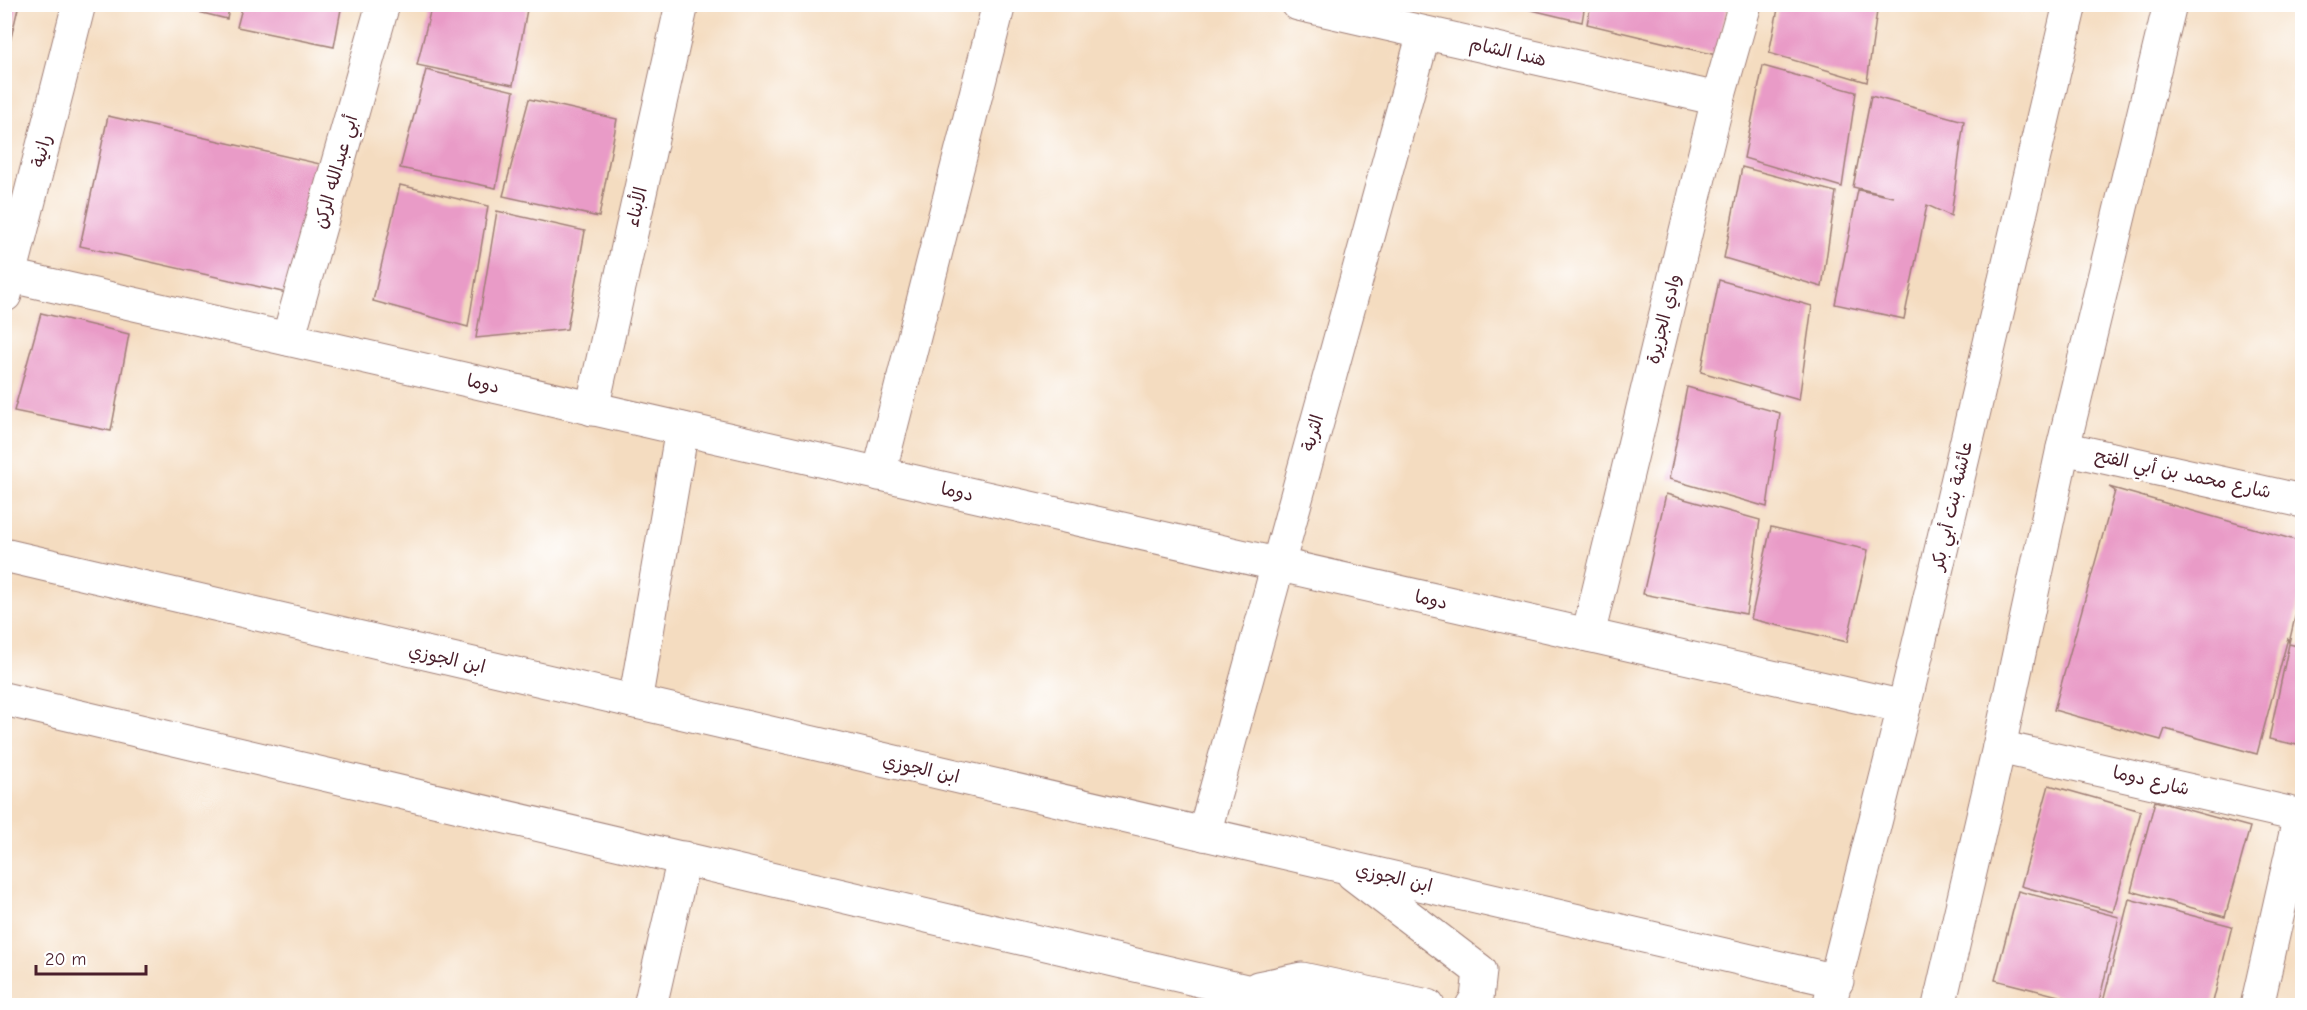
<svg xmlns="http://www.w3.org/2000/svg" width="2307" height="1010" viewBox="0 0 2307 1010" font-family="'Comic Neue','Playpen Sans Arabic',sans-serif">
  <rect width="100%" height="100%" fill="#fff"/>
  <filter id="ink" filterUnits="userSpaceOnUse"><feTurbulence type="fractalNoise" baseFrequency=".0167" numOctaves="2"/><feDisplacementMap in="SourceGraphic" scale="12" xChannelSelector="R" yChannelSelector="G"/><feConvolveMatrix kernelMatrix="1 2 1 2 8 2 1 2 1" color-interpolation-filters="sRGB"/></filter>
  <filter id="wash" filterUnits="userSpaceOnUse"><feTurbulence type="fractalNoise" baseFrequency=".008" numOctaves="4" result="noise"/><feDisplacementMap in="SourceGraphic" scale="24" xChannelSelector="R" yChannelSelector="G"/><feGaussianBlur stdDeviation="1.35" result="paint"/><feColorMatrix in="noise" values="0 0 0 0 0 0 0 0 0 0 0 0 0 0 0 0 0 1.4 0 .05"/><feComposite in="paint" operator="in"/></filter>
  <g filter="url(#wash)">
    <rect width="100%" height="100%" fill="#f4dcc0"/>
    <g id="blocks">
      <!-- building -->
      <g fill="#e99bc7">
        <polygon points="4,4 19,4 5,63 4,63"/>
        <polygon points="166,4 230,4 227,19"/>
        <polygon points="243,4 342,4 334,47 237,27"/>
        <polygon points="432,4 528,4 513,85 417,65"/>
        <polygon points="1507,4 1585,4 1582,22"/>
        <polygon points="1591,4 1728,4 1716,55 1587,24"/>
        <polygon points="1779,4 1878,4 1867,82 1769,53"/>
        <polygon points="1763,66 1856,92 1842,187 1744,158"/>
        <polygon points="426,70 514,91 496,188 400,168"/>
        <polygon points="1871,96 1964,121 1951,216 1927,205 1904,319 1835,304 1858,190 1894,197 1853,187"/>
        <polygon points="529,99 617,119 599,217 503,196"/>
        <polygon points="108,116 320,164 300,296 80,246"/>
        <polygon points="1742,167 1836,192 1822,287 1724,258"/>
        <polygon points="400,185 488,206 468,327 373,301"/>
        <polygon points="497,211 585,231 567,329 476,338"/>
        <polygon points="1719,280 1812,306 1799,400 1701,372"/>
        <polygon points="41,313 129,334 111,431 14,411"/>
        <polygon points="1687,387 1780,413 1767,507 1669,479"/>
        <polygon points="2109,487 2302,542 2302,587 2289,643 2288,638 2257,754 2165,729 2161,740 2054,710 2115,491"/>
        <polygon points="1666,494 1760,520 1746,614 1643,594"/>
        <polygon points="1771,527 1868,550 1847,642 1751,619"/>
        <polygon points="2289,644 2302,647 2302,746 2269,739"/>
        <polygon points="2049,785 2141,811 2113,912 2021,886"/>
        <polygon points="2155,801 2250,827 2225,917 2131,891"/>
        <polygon points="2018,891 2119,917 2098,1006 1995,980"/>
        <polygon points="2129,899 2232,926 2212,1006 2102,1006"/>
      </g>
    </g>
  </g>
  <g filter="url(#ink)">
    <use href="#blocks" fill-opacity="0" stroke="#9f7e76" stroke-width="1.5"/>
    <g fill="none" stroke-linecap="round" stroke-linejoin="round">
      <!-- minor casing -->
      <g stroke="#9f7e76" stroke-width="35">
        <g id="minor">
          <polyline points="1298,4 1718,99"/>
          <polyline points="11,276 1904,707"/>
          <polyline points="5,295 79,4"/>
          <polyline points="288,339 383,4"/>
          <polyline points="592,409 682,4"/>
          <polyline points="2063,448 2302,501"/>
          <polyline points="879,474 999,4"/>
          <polyline points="1588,635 1718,99 1745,4"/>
          <polyline points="635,702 682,429"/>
          <polyline points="1999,747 2302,816"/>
          <polyline points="1204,834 1424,33"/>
          <polyline points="650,1006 684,858"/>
          <polyline points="2257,1006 2300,815"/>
        </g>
      </g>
      <!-- tertiary casing -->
      <g stroke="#9f7e76" stroke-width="35">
        <g id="tertiary">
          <polyline points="4,555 1837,981"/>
          <polyline points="4,699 1310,1006"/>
          <polyline points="1353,874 1480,971 1477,998 1472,1006"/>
          <polyline points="1258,988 1302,979 1428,1006"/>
        </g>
      </g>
      <!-- primary casing -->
      <g stroke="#9f7e76" stroke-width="35">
        <g id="primary">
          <polyline points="1829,1006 1904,707 2070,4"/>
          <polyline points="1939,1006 1999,747 2063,448 2170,4"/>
        </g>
      </g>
      <!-- minor -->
      <use href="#minor" stroke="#fff" stroke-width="33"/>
      <!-- tertiary -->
      <use href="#tertiary" stroke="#fff" stroke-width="33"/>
      <!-- primary -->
      <use href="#primary" stroke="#fff" stroke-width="33"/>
    </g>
  </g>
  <g text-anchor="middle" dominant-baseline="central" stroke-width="5" stroke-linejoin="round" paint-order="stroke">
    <!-- street labels -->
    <g font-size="18" fill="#4a1f2b" stroke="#fff">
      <text transform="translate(1508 52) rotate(13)">هندا الشام</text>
      <text transform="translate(42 151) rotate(-76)">رانية</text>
      <text transform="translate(336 172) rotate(-74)">أبي عبدالله الركن</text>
      <text transform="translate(637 207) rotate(-77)">الأبناء</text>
      <text transform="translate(1664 319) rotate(-76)">وادي الجزيرة</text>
      <text transform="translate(483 384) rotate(13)">دوما</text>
      <text transform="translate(1313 433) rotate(-74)">الثربة</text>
      <text transform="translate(2183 474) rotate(12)">شارع محمد بن أبي الفتح</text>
      <text transform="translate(957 492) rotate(13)">دوما</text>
      <text transform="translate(1952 506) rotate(-77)">عائشة بنت أبي بكر</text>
      <text transform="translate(1431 600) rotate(13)">دوما</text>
      <text transform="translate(447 659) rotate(13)">ابن الجوزي</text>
      <text transform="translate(921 769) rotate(13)">ابن الجوزي</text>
      <text transform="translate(2151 781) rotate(13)">شارع دوما</text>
      <text transform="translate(1394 878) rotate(13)">ابن الجوزي</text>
    </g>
  </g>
  <!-- margin -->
  <rect width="2307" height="1010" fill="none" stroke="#fff" stroke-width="24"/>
  <!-- scale -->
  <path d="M36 965v9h110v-9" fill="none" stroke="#4a1f2b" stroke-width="3"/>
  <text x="45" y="965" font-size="18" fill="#4a1f2b" stroke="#ffffff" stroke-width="4.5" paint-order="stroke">20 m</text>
</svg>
